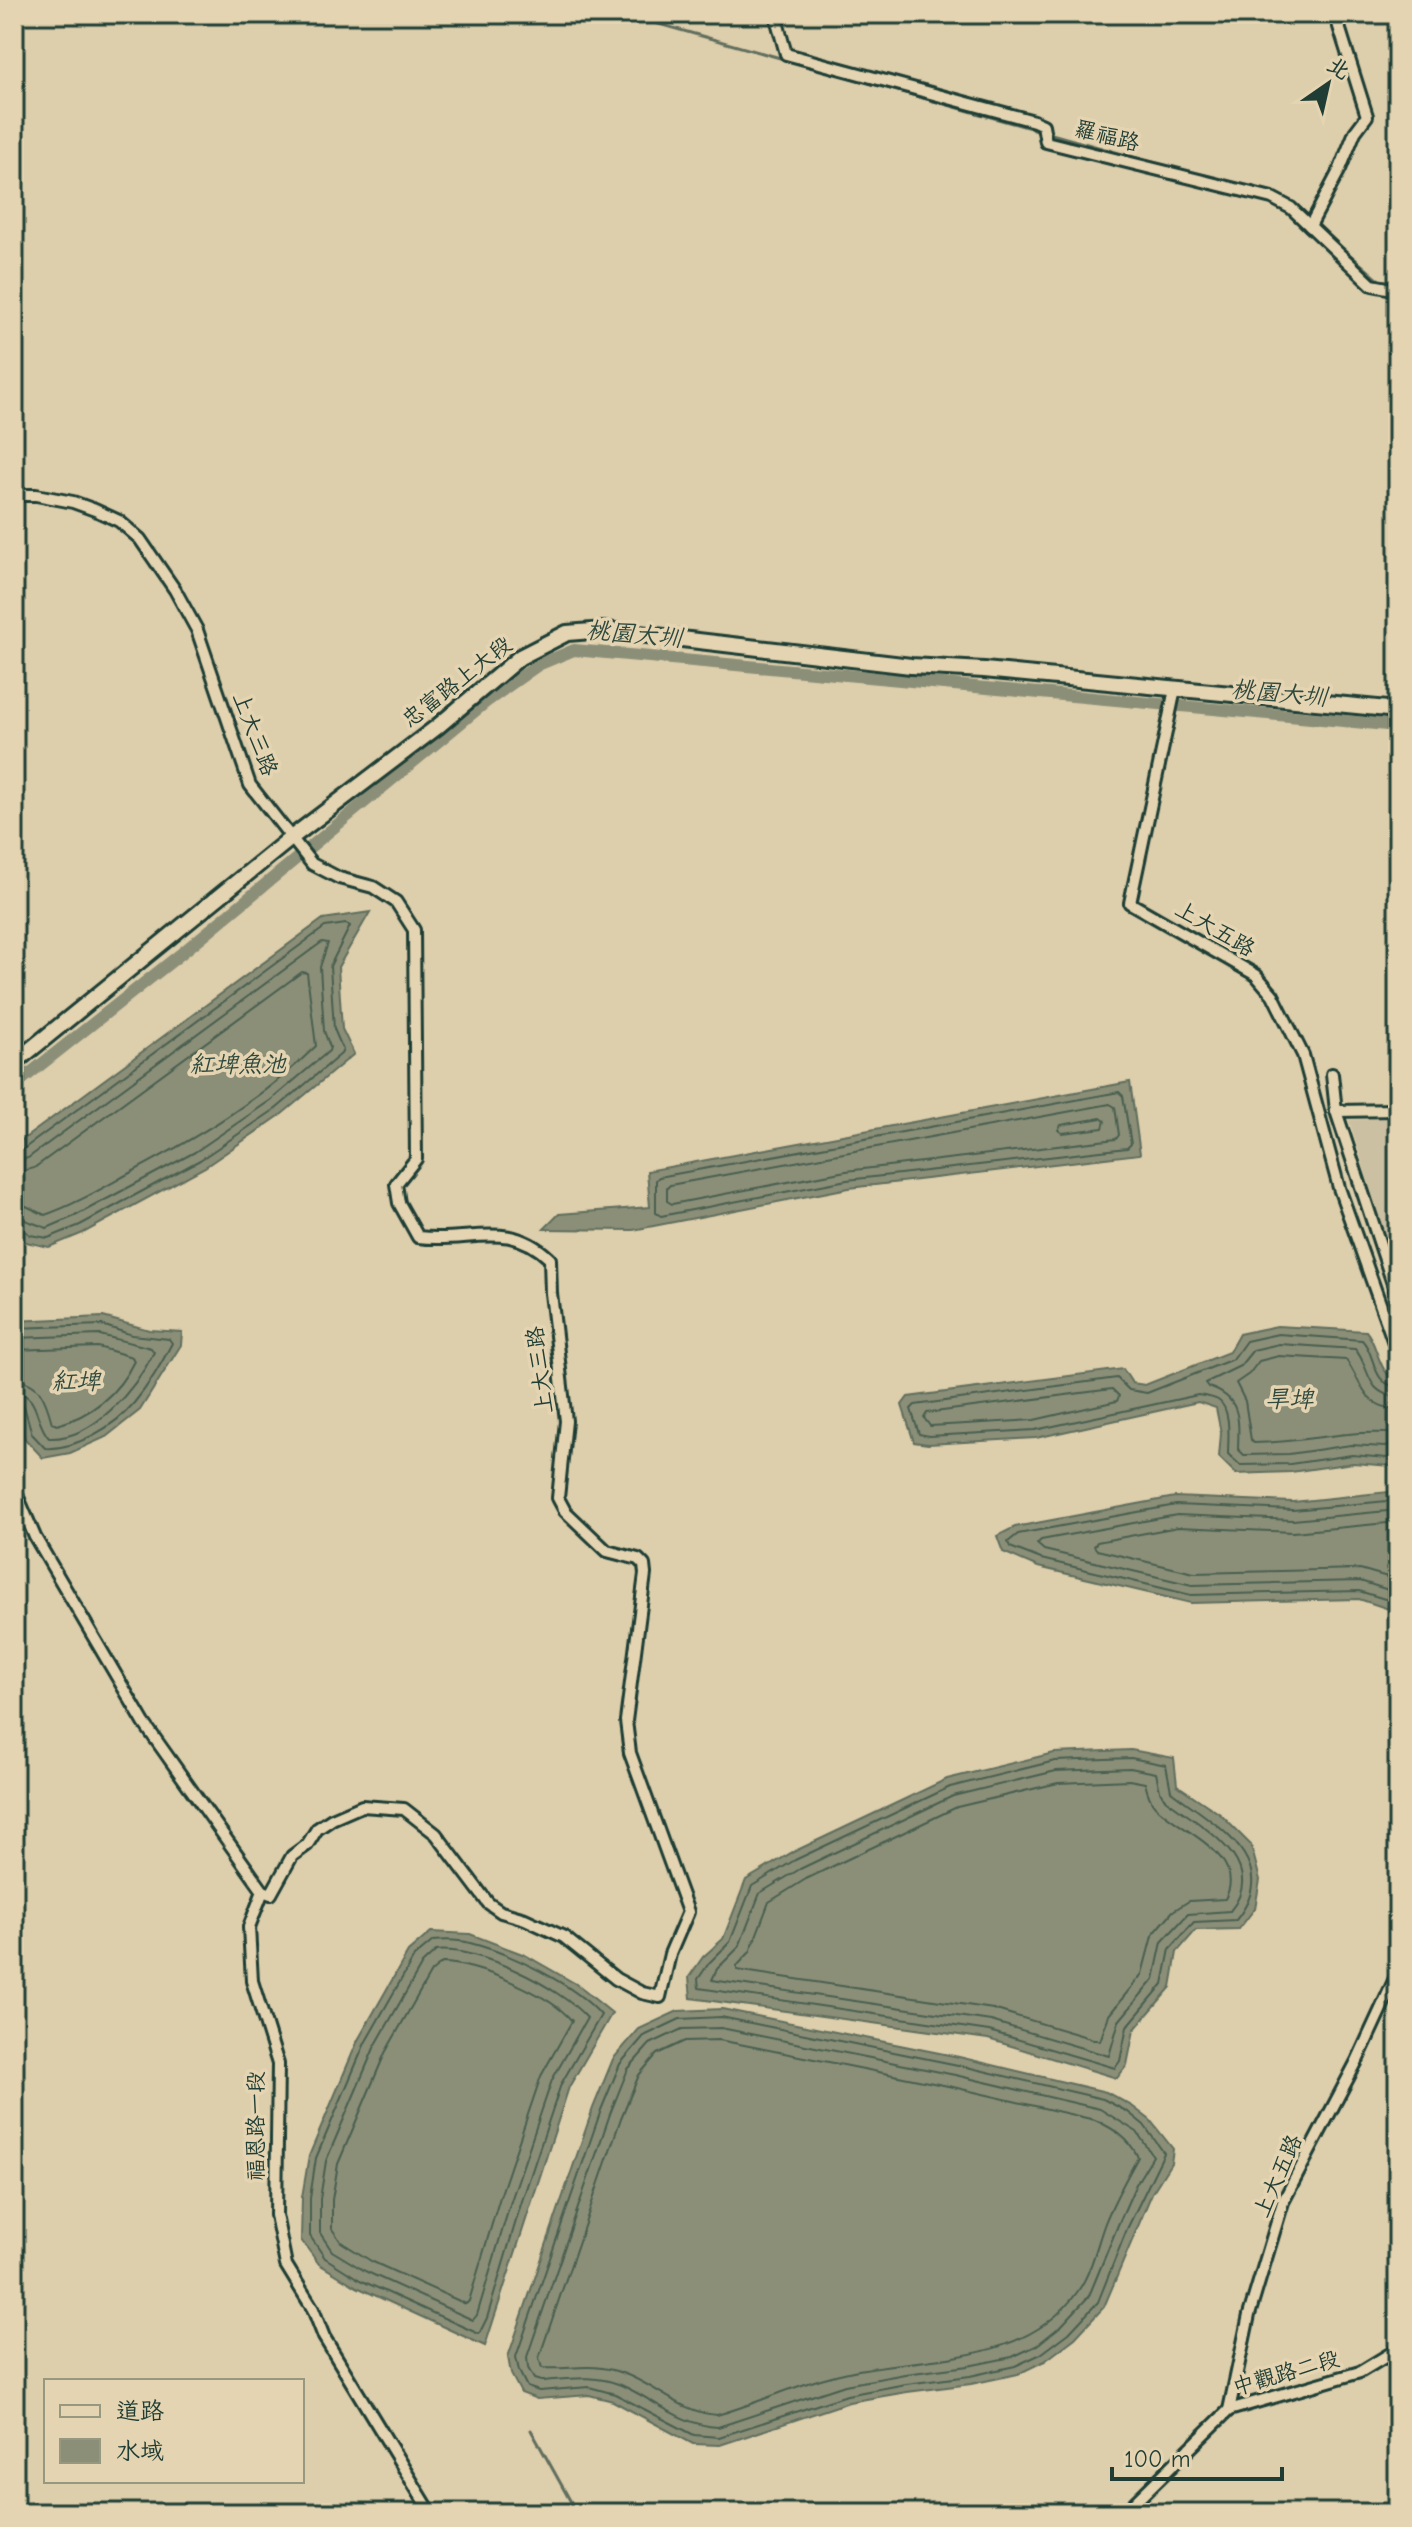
<svg xmlns="http://www.w3.org/2000/svg" width="1412" height="2527" viewBox="0 0 1412 2527" font-family="'Comic Neue','LXGW WenKai TC',sans-serif">
  <rect width="100%" height="100%" fill="#ddceac"/>
  <filter id="ink" filterUnits="userSpaceOnUse"><feTurbulence type="fractalNoise" baseFrequency=".0125" numOctaves="2"/><feDisplacementMap in="SourceGraphic" scale="16" xChannelSelector="R" yChannelSelector="G"/><feConvolveMatrix kernelMatrix="1 2 1 2 8 2 1 2 1" color-interpolation-filters="sRGB"/></filter>
  <g filter="url(#ink)">
    <!-- built -->
    <polygon fill="#cbc0a1" points="1398,1118 1398,1276 1349,1120"/>
    <!-- water -->
    <g fill="#8b8f78" stroke="#606e5d" stroke-width="2">
      <polygon points="370,912 338,967 342,1029 354,1054 282,1114 205,1167 83,1233 49,1247 26,1242 14,1231 14,1146 323,919"/>
      <polygon points="1130,1082 1140,1154 849,1188 633,1230 544,1229 559,1214 650,1207 647,1171"/>
      <polygon points="103,1317 149,1330 182,1332 181,1345 140,1410 106,1437 70,1453 43,1458 25,1439 14,1396 14,1321"/>
      <path d="M1277 1326 1366 1331C1379 1346 1377 1374 1398 1380V1460L1391 1466 1353 1463 1291 1472 1236 1474 1219 1457 1221 1433 1216 1408 1198 1402 1036 1438 928 1444 914 1442 902 1405 908 1397 1123 1369 1132 1383 1145 1385 1229 1352 1239 1334Z"/>
      <polygon points="1398,1491 1398,1612 1359,1599 1191,1603 1038,1567 1003,1552 997,1536 1015,1527 1175,1497 1293,1502"/>
      <polygon points="1131,1750 1174,1758 1177,1785 1220,1814 1251,1845 1260,1880 1255,1908 1239,1929 1196,1930 1177,1952 1171,1987 1134,2030 1127,2065 1117,2078 988,2039 691,1998 689,1977 703,1957 723,1939 746,1880 791,1853 947,1779 1054,1753"/>
      <polygon points="431,1932 470,1934 525,1955 576,1984 612,2013 569,2087 485,2346 357,2287 319,2264 301,2240 302,2197 309,2156 358,2040 408,1952"/>
      <polygon points="722,2009 959,2057 1106,2092 1132,2106 1150,2120 1173,2149 1171,2163 1152,2193 1104,2307 1075,2338 1045,2361 1018,2374 971,2384 907,2392 849,2402 720,2445 693,2444 613,2401 589,2395 537,2399 521,2393 511,2374 508,2357 593,2108 613,2059 639,2029 678,2011"/>
    </g>
    <g fill="none" stroke-linecap="round" stroke-linejoin="round">
      <!-- shore -->
      <g stroke="#4a5e4f" stroke-width="2">
        <polygon points="1119,1092 1123,1096 1131,1144 1127,1148 847,1180 661,1216 656,1213 656,1180 659,1177"/>
        <polygon points="1110,1104 1115,1107 1119,1135 1116,1139 846,1171 672,1204 667,1201 667,1188 670,1185"/>
        <polygon points="1101,1118 1105,1121 1103,1128 1062,1133 1058,1130 1061,1125"/>
        <polyline points="14,1151 22,1150 325,927 346,924 350,926 330,966 334,1029 343,1050 341,1054 277,1108 200,1160 80,1225 48,1238 30,1235 21,1227 14,1226"/>
        <polyline points="14,1161 28,1158 322,942 328,943 320,967 324,1031 330,1047 329,1051 271,1100 195,1152 75,1216 47,1228 14,1216"/>
        <path d="M14 1173 34 1168 302 972 307 973 316 1046C262 1100 194 1139 128 1174 101 1189 74 1205 45 1215L26 1206 14 1204"/>
        <path d="M14 1328 102 1325 132 1335 169 1339 172 1343C162 1363 148 1386 134 1403 115 1426 75 1450 45 1448L32 1434 24 1406 14 1402"/>
        <path d="M14 1338 100 1335 151 1348 154 1352C136 1388 94 1440 49 1438 34 1422 40 1394 14 1392"/>
        <path d="M14 1350 98 1347 132 1357 134 1361C119 1393 91 1416 57 1425L52 1423C46 1401 41 1381 14 1380"/>
        <path d="M1398 1387C1370 1384 1377 1355 1362 1340L1278 1334 1246 1341 1233 1359 1147 1393 1129 1390 1117 1378 915 1405 911 1409 919 1434 929 1436 1035 1430 1198 1395C1204 1396 1213 1397 1218 1400 1232 1409 1228 1440 1228 1454L1240 1465 1290 1464 1352 1455 1387 1458 1398 1455"/>
        <polygon points="1112,1389 1119,1396 1117,1401 1034,1420 930,1426 924,1418 927,1413"/>
        <path d="M1398 1397C1364 1394 1371 1367 1355 1349L1279 1344 1253 1350 1240 1366 1205 1383 1208 1387C1241 1397 1239 1418 1238 1449L1244 1455 1289 1454 1351 1445 1385 1447 1398 1445"/>
        <path d="M1398 1409C1361 1407 1363 1383 1346 1360L1279 1356 1259 1361 1249 1374 1236 1383 1245 1401 1251 1440 1254 1443C1286 1443 1316 1437 1348 1434 1364 1432 1382 1433 1398 1433"/>
        <polyline points="1398,1500 1293,1510 1176,1505 1018,1534 1008,1542 1010,1547 1041,1559 1191,1595 1359,1591 1398,1603"/>
        <polyline points="1398,1510 1293,1520 1177,1515 1041,1540 1037,1544 1044,1550 1192,1585 1360,1581 1398,1593"/>
        <polyline points="1398,1522 1293,1532 1178,1527 1097,1542 1094,1546 1097,1550 1194,1573 1360,1569 1398,1580"/>
        <path d="M1131 1758 1166 1765 1171 1791C1212 1823 1285 1860 1236 1920L1194 1922 1170 1949 1163 1984 1127 2027 1120 2061 1115 2068 989 2031 699 1988 698 1979 709 1963 730 1942 752 1886 795 1860 950 1787 1055 1761Z"/>
        <path d="M1130 1768 1156 1773 1160 1791 1164 1798C1195 1823 1272 1861 1230 1911L1188 1914 1162 1942 1154 1979 1119 2021 1109 2056 991 2021 712 1980 717 1969 739 1947 760 1893 800 1869 953 1796 1056 1771Z"/>
        <path d="M1129 1780 1145 1783C1147 1791 1149 1800 1155 1806 1178 1830 1249 1855 1225 1899L1189 1901 1173 1911 1152 1936 1142 1974 1109 2015 1100 2041 993 2009 737 1970V1966L750 1952 769 1902 806 1879 957 1807 1058 1783Z"/>
        <path d="M433 1941C444 1940 459 1940 470 1943 510 1953 574 1984 601 2015L561 2084 521 2204 487 2318 479 2334 360 2280 325 2258 310 2236V2198L316 2158 365 2043 414 1957Z"/>
        <path d="M436 1951C477 1946 560 1987 587 2018L552 2080 511 2201 477 2315 473 2320 365 2271 332 2251 320 2233V2199L326 2161 374 2048 422 1964Z"/>
        <path d="M442 1963C476 1963 550 1994 572 2021L541 2076 500 2197 469 2301 466 2304 371 2261 341 2242 332 2229V2200L338 2164 385 2053 431 1972Z"/>
        <polygon points="721,2017 958,2065 1103,2099 1128,2112 1144,2125 1164,2153 1127,2229 1098,2302 1069,2333 1041,2354 1015,2366 970,2376 906,2384 847,2395 719,2437 694,2435 615,2394 589,2387 539,2391 527,2387 519,2371 516,2357 601,2110 620,2064 644,2036 680,2019"/>
        <path d="M721 2028 955 2075 1100 2109 1137 2132 1153 2156 1136 2184 1118 2225 1089 2296 1062 2325 1036 2346 1012 2357 968 2366 905 2374 845 2385 718 2427C681 2425 655 2400 621 2385 595 2374 568 2379 541 2381L534 2379 528 2368 527 2357 610 2114 628 2069 650 2044 682 2029Z"/>
        <path d="M719 2040 953 2087 1095 2120C1114 2129 1129 2138 1138 2157 1126 2179 1114 2200 1105 2223 1097 2244 1092 2271 1078 2291 1025 2367 925 2355 844 2373 800 2382 760 2403 717 2415 681 2413 655 2384 622 2373 591 2362 572 2370 542 2368L539 2358 621 2118 639 2075 657 2054 685 2041Z"/>
      </g>
      <!-- stream -->
      <g stroke="#606e5d" stroke-width="3">
        <polyline points="623,14 1041,131"/>
        <polyline points="1048,133 1172,168"/>
        <polyline points="1324,232 1380,281 1398,281"/>
        <polyline points="531,2430 577,2513"/>
      </g>
      <!-- canal -->
      <polyline stroke="#8b8f78" stroke-width="12" points="14,1086 182,953 486,702 538,665 574,650 1398,726"/>
      <!-- street casing -->
      <g stroke="#1f3d34" stroke-width="16">
        <g id="street">
          <polyline points="775,14 786,54 1034,121 1043,125 1046,142 1272,198 1291,208 1372,285 1398,290"/>
          <polyline points="1310,226 1340,169 1355,132 1367,116 1335,14"/>
          <path d="M14 495H36L73 502 95 510 119 521 140 539 175 590 197 630 250 785 312 864 339 878 373 887 396 902 414 930 416 1159 396 1184 399 1203 418 1237C469 1244 507 1218 550 1259L551 1293 566 1421 558 1498 565 1511 607 1551 638 1559 644 1565 645 1574 626 1721 630 1753 688 1912 670 1954 660 1997 642 1993 616 1979 564 1937 525 1919 501 1912 488 1903 436 1834 404 1809 362 1806 332 1819 317 1829 307 1845 292 1856 271 1894 263 1891"/>
          <polyline points="1175,689 1130,903 1256,975 1273,995 1303,1055 1339,1188 1398,1354"/>
          <polyline points="1332,1074 1336,1111 1398,1299"/>
          <polyline points="1336,1111 1398,1110"/>
          <polyline points="14,1488 35,1537 144,1723 263,1891 249,1927 252,1981 278,2064 276,2215 286,2265 313,2309 324,2337 431,2513"/>
          <polyline points="1229,2410 1249,2315 1283,2202 1357,2061 1398,1972"/>
          <polyline points="1124,2513 1229,2410 1360,2372 1398,2349"/>
        </g>
      </g>
      <!-- secondary casing -->
      <g stroke="#1f3d34" stroke-width="20">
        <polyline id="secondary" points="14,1063 291,838 437,727 520,657 567,633 605,630 911,666 984,670 1398,710"/>
      </g>
      <!-- street -->
      <use href="#street" stroke="#e5d4b1" stroke-width="10"/>
      <!-- secondary -->
      <use href="#secondary" stroke="#e5d4b1" stroke-width="14"/>
    </g>
  </g>
  <g text-anchor="middle" dominant-baseline="central" stroke-width="7" stroke-linejoin="round" paint-order="stroke">
    <!-- street labels -->
    <g font-size="22" fill="#1f3d34" stroke="#e5d4b1">
      <text transform="translate(1107 136) rotate(14)">羅福路</text>
      <text transform="translate(457 682) rotate(-38)">忠富路上大段</text>
      <text transform="translate(255 734) rotate(69)">上大三路</text>
      <text transform="translate(1215 929) rotate(30)">上大五路</text>
      <text transform="translate(540 1370) rotate(-97)">上大三路</text>
      <text transform="translate(256 2126) rotate(-90)">福恩路一段</text>
      <text transform="translate(1278 2176) rotate(-66)">上大五路</text>
      <text transform="translate(1286 2373) rotate(-16)">中觀路二段</text>
    </g>
    <!-- water labels -->
    <g font-size="24" font-style="italic" fill="#2f493e" stroke="#e5d4b1">
      <text transform="translate(634 634) rotate(5)">桃園大圳</text>
      <text transform="translate(1279 693) rotate(5)">桃園大圳</text>
      <text x="238" y="1064">紅埤魚池</text>
      <text x="76" y="1381">紅埤</text>
      <text x="1289" y="1399">旱埤</text>
    </g>
  </g>
  <!-- margin -->
  <rect width="1412" height="2527" fill="none" stroke="#e5d4b1" stroke-width="48"/>
  <rect x="24" y="24" width="1364" height="2479" fill="none" stroke="#1f3d34" stroke-width="3" filter="url(#ink)"/>
  <!-- legend -->
  <rect x="44" y="2379" width="260" height="104" fill="#e5d4b1" stroke="#96987f" stroke-width="2"/>
  <rect x="60" y="2405" width="40" height="12" fill="#e5d4b1" stroke="#96987f" stroke-width="2"/>
  <text x="116" y="2419" font-size="24" fill="#1f3d34">道路</text>
  <rect x="60" y="2439" width="40" height="24" fill="#8b8f78" stroke="#96987f" stroke-width="2"/>
  <text x="116" y="2459" font-size="24" fill="#1f3d34">水域</text>
  <!-- north arrow -->
  <g transform="translate(1328 84) rotate(34)" stroke="#e5d4b1" stroke-width="6" paint-order="stroke">
  <path d="M0-6L14 30L0 20L-14 30Z" fill="#1f3d34"/>
  <text y="-12" font-size="22" font-weight="bold" text-anchor="middle" fill="#1f3d34">北</text>
  </g>
  <!-- scale -->
  <path d="M1112 2467v12h170v-12" fill="none" stroke="#1f3d34" stroke-width="4"/>
  <text x="1124" y="2467" font-size="24" fill="#1f3d34" stroke="#e5d4b1" stroke-width="6" paint-order="stroke">100 m</text>
</svg>
